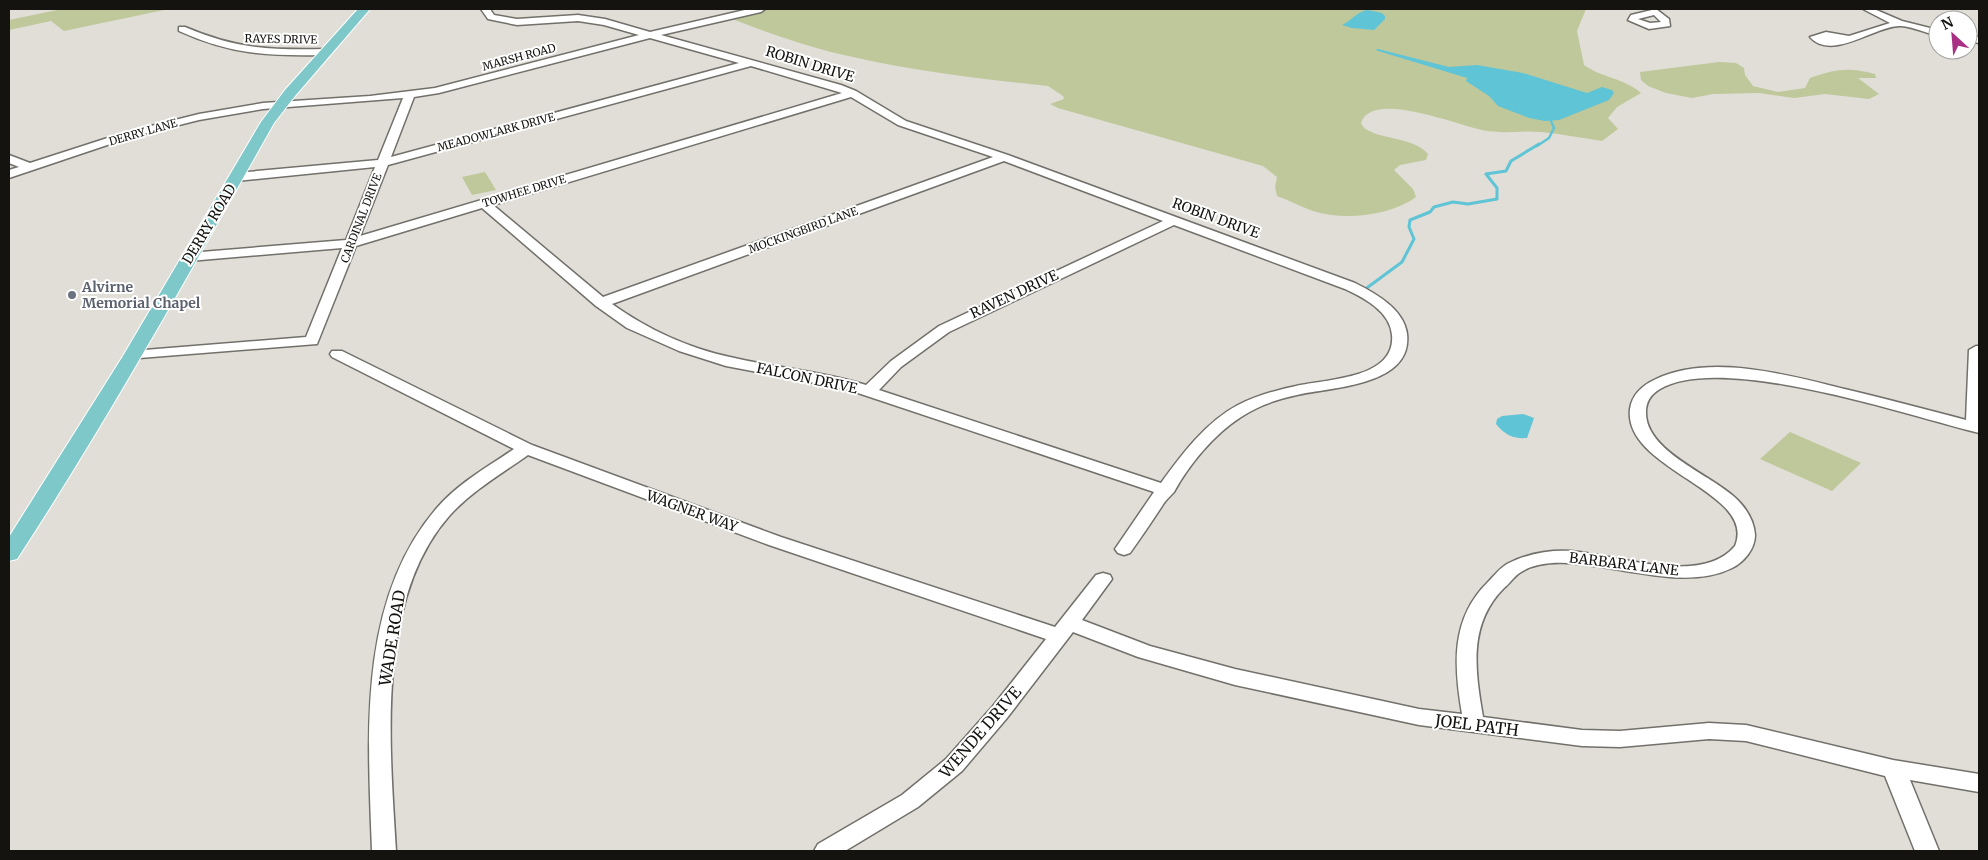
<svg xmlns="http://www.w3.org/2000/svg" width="1988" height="860" viewBox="0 0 1988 860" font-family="Merriweather,serif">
  <rect width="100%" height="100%" fill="#e0ded7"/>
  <!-- green -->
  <g fill="#bfc89a">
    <polygon points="62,9 169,9 64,31 51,21 9,30 9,20"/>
    <path d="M765 9H1586L1577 31 1584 65C1602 78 1624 78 1641 93L1617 107 1608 118 1618 129 1602 141C1582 138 1562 134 1541 132 1524 130 1505 134 1488 131 1463 128 1372 88 1361 123 1367 140 1413 135 1428 154L1426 160 1400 165 1394 170 1413 189 1416 197C1390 216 1344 221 1313 211 1301 207 1289 200 1277 196L1275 187 1277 177 1263 166 1058 108 1050 104 1064 99 1063 96 1048 86C983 79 918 72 853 57 810 48 768 33 727 17Z"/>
    <path d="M1719 62 1736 63 1744 68 1745 75 1753 86 1778 92 1805 88 1810 78C1837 69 1847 67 1875 74L1876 78H1858L1879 94 1869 99 1825 94 1794 98 1759 93 1713 94 1692 98 1666 93 1648 86 1641 80 1640 72Z"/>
    <polygon points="485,172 496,190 472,195 462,177"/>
    <polygon points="1790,432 1861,463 1832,491 1760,459"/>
  </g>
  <!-- water -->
  <g fill="#5ec4d6">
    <path d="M1368 10 1382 13 1385 16V19L1374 30 1352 28 1342 25C1352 20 1358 11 1368 10Z"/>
    <polygon points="1378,49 1449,67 1477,65 1523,73 1587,93 1602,87 1612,90 1614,93 1609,100 1559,120 1545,121 1529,118 1498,106 1489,96 1466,81 1467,78 1375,50"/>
    <path d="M1523 414 1534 418 1527 438C1513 439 1505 435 1496 424L1497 419 1502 416Z"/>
  </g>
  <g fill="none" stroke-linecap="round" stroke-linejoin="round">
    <!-- stream-far1 -->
    <polyline stroke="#5ec4d6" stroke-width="2.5" points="1537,146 1549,138 1554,128 1551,121"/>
    <!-- stream -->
    <polyline stroke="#5ec4d6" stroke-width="3" points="1364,290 1402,262 1414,239 1409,227 1410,220 1430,212 1434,207 1453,202 1468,204 1497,199 1497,188 1486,174 1506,171 1511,161 1539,144"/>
    <!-- minor casing -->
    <g stroke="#72706a" stroke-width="3">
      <g id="minor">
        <path d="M481 9H490L494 15 517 19 578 15 605 19 650 32 749 9H765L761 12 661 35 841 85 856 91 906 121 1008 155 1355 283C1375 293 1404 309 1407 334 1413 386 1332 387 1297 395 1278 399 1257 406 1241 417 1213 435 1189 465 1174 492 1171 495 1167 499 1164 503 1153 520 1142 536 1130 553L1124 555 1118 553 1115 549 1154 492 846 389 726 366 679 351 627 328 596 306 482 208 356 246 317 344 127 359 124 356 132 351 306 337 342 248 189 261 182 257 189 253 346 240 375 167 236 181 230 177 236 173 378 160 403 98 263 109 199 120 131 137 9 178V170L19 167 9 163V155L30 163 123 133 199 114 263 103 370 96 435 88 639 35 604 25 578 21 517 25 488 19ZM650 38 739 63 391 157 414 97 439 93ZM751 66 842 93 360 236 388 165ZM851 97 898 125 993 157 603 297 493 205ZM1004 161 1163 221 939 326 891 361 866 385C822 371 775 368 730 357 688 348 647 329 612 304ZM1174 225 1345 289C1364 298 1390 311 1392 335 1396 379 1327 379 1296 386 1276 390 1256 396 1238 405 1206 422 1182 454 1161 483L879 390 901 367 949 332Z"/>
        <path d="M1656 9 1669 19 1670 26 1649 29 1628 20 1631 15ZM1654 15 1661 22 1650 23 1638 19Z"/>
        <path d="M1863 9H1874L1902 21 1938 30V36C1926 33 1913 27 1901 26 1876 25 1832 62 1810 37L1826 32 1849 36 1890 23Z"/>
        <path d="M179 27H185C236 49 270 50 325 49L330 52 325 55C268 56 232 55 179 31Z"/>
        <polygon points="1968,35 1979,37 1979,43 1968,41"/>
        <path d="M1976 346H1979V433C1909 416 1721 352 1660 389 1650 395 1646 402 1646 412 1645 450 1707 473 1732 495 1744 505 1754 519 1755 535 1755 549 1744 562 1732 568 1668 600 1565 539 1518 574 1513 578 1509 584 1504 588 1468 624 1475 670 1483 717L1582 730 1620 731 1709 723 1746 725 1893 760 1979 774V792L1910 780 1939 851H1915L1885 776 1746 741 1709 739 1620 747 1582 746 1419 725 1235 685 1138 657 1073 632 1007 718 962 771 918 807 845 851H814L818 844 902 795 946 759 993 706 1046 639 769 545 528 455C501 474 472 491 450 515 375 599 390 747 396 851H372C368 737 357 602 436 509 457 484 487 467 514 449L332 357 330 354 332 351H342L532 445 781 537 1055 627 1096 575 1103 573 1110 575 1112 579 1082 620 1150 646 1235 669 1419 709 1462 714C1454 667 1450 619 1488 582 1494 576 1500 568 1507 564 1526 554 1549 550 1570 551 1615 554 1701 587 1735 546 1758 491 1623 470 1630 409 1632 394 1643 385 1656 379 1713 352 1795 377 1853 391 1891 400 1928 410 1966 420L1969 350Z"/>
      </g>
    </g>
    <!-- major casing -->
    <g stroke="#fff" stroke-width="2">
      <path id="major" d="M358 9H370L295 96 274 123C191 270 109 418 17 559L9 561V537L123 356 261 122 285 90Z"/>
    </g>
    <!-- minor -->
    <use href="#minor" fill="#fff" fill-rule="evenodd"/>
    <!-- major -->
    <use href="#major" fill="#7fc8ca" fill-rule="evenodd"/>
  </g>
  <!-- markers -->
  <circle fill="#6b7280" stroke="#fff" stroke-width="2" cx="72" cy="295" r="5"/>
  <g text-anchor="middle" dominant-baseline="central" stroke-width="4" stroke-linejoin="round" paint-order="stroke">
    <!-- far-street labels -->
    <g font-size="11" fill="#141310" stroke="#fff">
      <text transform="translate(281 39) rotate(1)">RAYES DRIVE</text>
      <text transform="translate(519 57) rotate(-15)">MARSH ROAD</text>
      <text transform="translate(143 132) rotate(-16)">DERRY LANE</text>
      <text transform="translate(496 132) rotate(-15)">MEADOWLARK DRIVE</text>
      <text transform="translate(524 191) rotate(-17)">TOWHEE DRIVE</text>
      <text transform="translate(361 218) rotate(-69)">CARDINAL DRIVE</text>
      <text transform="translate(803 230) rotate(-20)">MOCKINGBIRD LANE</text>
    </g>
    <!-- street labels -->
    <g font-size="14" fill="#141310" stroke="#fff">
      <text transform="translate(810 64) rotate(17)">ROBIN DRIVE</text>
      <text transform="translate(1216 218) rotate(20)">ROBIN DRIVE</text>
      <text transform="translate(209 224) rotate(-59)">DERRY ROAD</text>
      <text transform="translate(1014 294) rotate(-25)">RAVEN DRIVE</text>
      <text transform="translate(807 378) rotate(12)">FALCON DRIVE</text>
      <text transform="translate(692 511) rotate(20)">WAGNER WAY</text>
      <text transform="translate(1624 564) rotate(7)">BARBARA LANE</text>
    </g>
    <!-- worship labels -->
    <g font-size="14" font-weight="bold" fill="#5b616d" stroke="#fff" text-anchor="start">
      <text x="82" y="287">Alvirne<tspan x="82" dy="16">Memorial Chapel</tspan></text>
    </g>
    <!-- near-street labels -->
    <g font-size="16" fill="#141310" stroke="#fff">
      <text transform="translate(392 638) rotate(-81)">WADE ROAD</text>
      <text transform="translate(1477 725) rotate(7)">JOEL PATH</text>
      <text transform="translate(980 732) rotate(-49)">WENDE DRIVE</text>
    </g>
  </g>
  <!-- border -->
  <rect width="1988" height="860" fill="none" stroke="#141310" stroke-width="20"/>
  <!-- north arrow -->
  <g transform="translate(1953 35) rotate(334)"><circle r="24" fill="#ffffff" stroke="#a1a19f"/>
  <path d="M0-4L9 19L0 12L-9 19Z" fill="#a92f84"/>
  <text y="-8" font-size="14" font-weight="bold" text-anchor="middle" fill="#141310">N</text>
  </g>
</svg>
